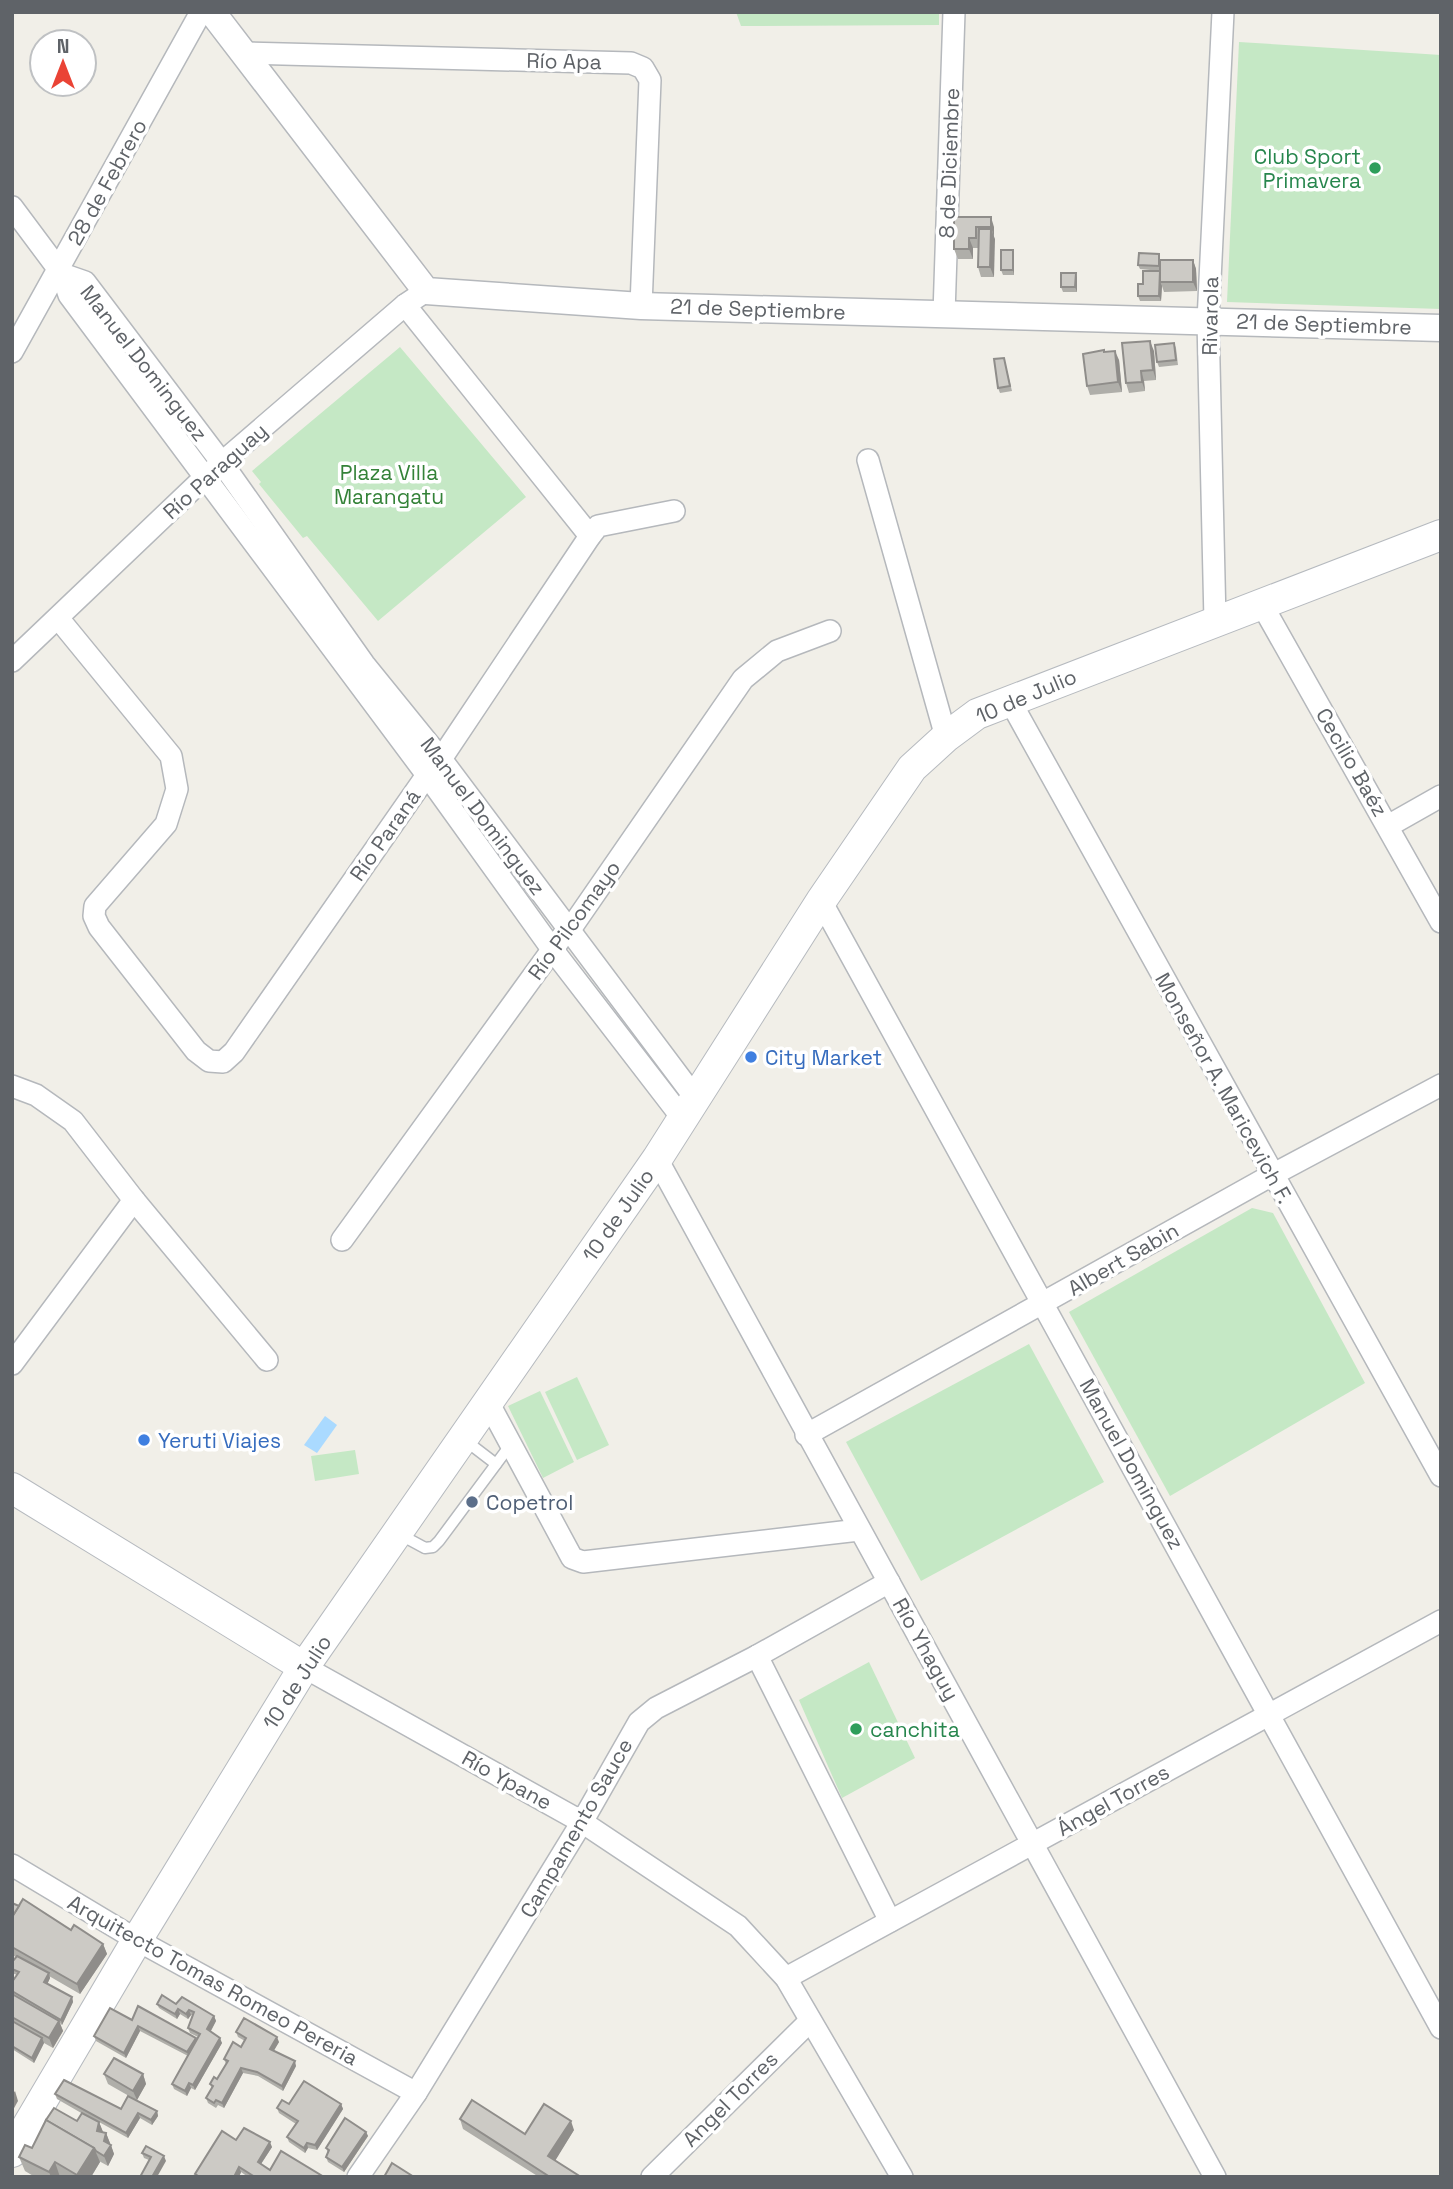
<svg xmlns="http://www.w3.org/2000/svg" width="1453" height="2189" viewBox="0 0 1453 2189" font-family="'Space Grotesk',sans-serif">
  <rect width="100%" height="100%" fill="#f1efe8"/>
  <!-- green -->
  <g fill="#c5e8c5">
    <polygon points="736,12 939,12 939,25 741,26"/>
    <polygon points="1239,42 1441,55 1441,309 1227,302"/>
    <polygon points="400,347 526,497 378,621 307,536 303,538 259,484 261,482 252,471"/>
    <polygon points="1252,1208 1273,1213 1365,1383 1170,1496 1069,1312"/>
    <polygon points="1029,1344 1104,1482 921,1581 846,1442"/>
    <polygon points="577,1377 609,1445 577,1460 545,1392"/>
    <polygon points="540,1391 574,1462 543,1478 508,1406"/>
    <polygon points="355,1450 359,1474 315,1481 311,1456"/>
    <polygon points="869,1662 915,1758 842,1798 799,1700"/>
  </g>
  <!-- water -->
  <polygon fill="#aadaff" points="325,1416 337,1425 317,1453 304,1445"/>
  <g fill="none" stroke-linecap="round" stroke-linejoin="round">
    <!-- service casing -->
    <g stroke="#b5b8bc" stroke-width="13">
      <g id="service">
        <polyline points="466,1441 496,1464"/>
        <polyline points="399,1534 425,1548 433,1547 439,1541 511,1444"/>
      </g>
    </g>
    <!-- minor casing -->
    <g stroke="#b5b8bc" stroke-width="24">
      <g id="minor">
        <polyline points="244,53 631,63 643,68 650,80 641,306"/>
        <polyline points="12,207 62,274 69,295 427,775 552,949 683,1119"/>
        <polyline points="62,274 85,282 222,463 364,664 441,759 696,1099"/>
        <polyline points="405,305 590,536"/>
        <polyline points="944,314 954,12"/>
        <polyline points="12,352 201,12"/>
        <polyline points="868,460 946,737"/>
        <polyline points="1261,603 1441,922"/>
        <polyline points="58,618 171,756 177,789 166,824 95,906 94,916 99,927 196,1051 209,1061 223,1062 234,1052 427,775 441,759 590,536 598,526 674,511"/>
        <polyline points="1215,621 1208,321 1223,12"/>
        <polyline points="12,661 204,478 405,305 426,291"/>
        <polyline points="1009,699 1441,1476"/>
        <polyline points="1388,826 1441,796"/>
        <polyline points="821,901 1441,2028"/>
        <polyline points="12,1086 36,1095 73,1121 134,1200 267,1360"/>
        <polyline points="657,1159 1215,2177"/>
        <polyline points="342,1240 560,939 569,931 743,679 777,651 830,631"/>
        <polyline points="12,1364 134,1200"/>
        <polyline points="488,1402 572,1558 583,1562 859,1530"/>
        <polyline points="806,1435 1272,1175 1441,1085"/>
        <polyline points="757,1656 890,1921"/>
        <polyline points="304,1667 582,1822 738,1926 786,1978 902,2177"/>
        <polyline points="12,1865 137,1940 416,2093"/>
        <polyline points="786,1978 1441,1621"/>
        <polyline points="358,2177 416,2093 582,1822 639,1722 656,1708 757,1656 889,1582"/>
        <polyline points="652,2177 809,2022"/>
      </g>
    </g>
    <!-- tertiary casing -->
    <g stroke="#b5b8bc" stroke-width="29">
      <polyline id="tertiary" points="212,12 426,291 641,306 1441,328"/>
    </g>
    <!-- secondary casing -->
    <g stroke="#b6babf" stroke-width="32">
      <g id="secondary">
        <polyline points="12,1488 304,1667"/>
        <polyline points="12,2152 137,1940 304,1667 657,1159 821,901 912,768 946,737 977,714 1441,535"/>
      </g>
    </g>
    <!-- service -->
    <use href="#service" stroke="#fff" stroke-width="10"/>
    <!-- minor -->
    <use href="#minor" stroke="#fff" stroke-width="21"/>
    <!-- tertiary -->
    <use href="#tertiary" stroke="#fff" stroke-width="26"/>
    <!-- secondary -->
    <use href="#secondary" stroke="#fff" stroke-width="30"/>
  </g>
  <!-- wall -->
  <g fill="#afaea9">
    <polygon points="954,217 994,227 994,277 981,277 978,267 978,248 973,248 973,259 958,259 954,249"/>
    <polygon points="1014,255 1014,275 1003,275 1001,270"/>
    <polygon points="1161,259 1161,260 1193,260 1196,269 1197,291 1164,292 1162,286 1161,301 1140,301 1138,296 1143,284 1160,271 1140,269 1138,265"/>
    <polygon points="1076,273 1077,278 1077,292 1063,292 1061,287"/>
    <polygon points="1174,343 1176,348 1178,365 1159,367 1157,362"/>
    <polygon points="1154,351 1156,380 1144,381 1145,391 1129,393 1126,383"/>
    <polygon points="1105,352 1119,360 1122,392 1090,395 1087,386"/>
    <polygon points="1004,358 1012,391 1000,393 998,388"/>
    <polygon points="12,1903 103,1944 107,1954 80,1994 49,1976 50,1978 47,1984 72,1997 73,2002 62,2025 60,2023 63,2031 53,2048 44,2043 34,2063 12,2049 12,1982 17,1975 12,1973 12,1962 16,1957 12,1955"/>
    <polygon points="157,2004 176,2004 214,2016 216,2021 211,2031 222,2043 195,2090 191,2088 187,2096 174,2089 172,2084 188,2056 140,2031 126,2058 96,2041 94,2036 132,2020 197,2040 198,2037 190,2033 188,2028 192,2015 191,2015 188,2019 180,2014 177,2019 159,2008"/>
    <polygon points="236,2032 279,2042 273,2051 296,2066 283,2091 258,2076 243,2073 224,2108 218,2105 216,2108 208,2103 206,2098 212,2089 210,2084 217,2079 226,2064 224,2059 241,2047 245,2041 238,2037"/>
    <polygon points="104,2074 143,2074 146,2084 137,2100 157,2111 158,2116 152,2125 140,2118 128,2138 99,2122 103,2132 106,2133 114,2154 108,2166 99,2161 100,2162 91,2177 35,2177 25,2171 19,2157 32,2148 77,2121 83,2114 57,2099 55,2094 121,2109 136,2100 108,2084"/>
    <polygon points="289,2104 341,2104 343,2109 317,2150 308,2148 305,2153 289,2142 287,2137 296,2124 279,2113 277,2108"/>
    <polygon points="460,2119 525,2134 574,2130 555,2160 581,2177 539,2177 463,2129"/>
    <polygon points="366,2132 368,2136 344,2172 328,2162 326,2157 328,2153 326,2148"/>
    <polygon points="236,2140 272,2147 261,2164 270,2170 324,2177 248,2177 241,2172 239,2177 196,2177 195,2174"/>
    <polygon points="142,2153 166,2161 149,2160 144,2158"/>
  </g>
  <!-- shaded-wall -->
  <g fill="#8f8d8a">
    <polygon points="991,217 994,227 994,237 991,227"/>
    <polygon points="991,229 995,239 994,277 990,267"/>
    <polygon points="969,238 973,248 973,259 969,249"/>
    <polygon points="1013,250 1014,255 1014,275 1013,270"/>
    <polygon points="1193,260 1196,269 1197,291 1193,282"/>
    <polygon points="1161,271 1160,282 1162,286 1161,301 1159,296"/>
    <polygon points="1076,273 1077,278 1077,292 1075,287"/>
    <polygon points="1150,341 1154,351 1156,380 1153,370"/>
    <polygon points="1115,351 1119,360 1122,392 1118,382"/>
    <polygon points="1141,371 1144,381 1145,391 1142,382"/>
    <polygon points="103,1944 107,1954 80,1994 77,1984"/>
    <polygon points="49,1973 50,1978 46,1987 44,1982"/>
    <polygon points="72,1997 73,2002 62,2025 61,2020"/>
    <polygon points="178,2009 180,2014 177,2019 175,2014"/>
    <polygon points="189,2010 191,2015 188,2019 186,2014"/>
    <polygon points="214,2016 216,2021 209,2034 207,2029"/>
    <polygon points="59,2021 63,2031 53,2048 49,2038"/>
    <polygon points="138,2026 140,2031 126,2058 124,2053"/>
    <polygon points="277,2037 279,2042 272,2054 270,2049"/>
    <polygon points="42,2038 44,2043 34,2063 32,2058"/>
    <polygon points="196,2038 197,2042 189,2057 187,2052"/>
    <polygon points="220,2038 222,2043 195,2090 193,2085"/>
    <polygon points="295,2061 296,2066 283,2091 282,2086"/>
    <polygon points="241,2068 243,2073 224,2108 222,2103"/>
    <polygon points="143,2074 146,2084 137,2100 133,2091"/>
    <polygon points="189,2083 191,2088 187,2096 185,2091"/>
    <polygon points="15,2091 18,2101 13,2110 12,2095"/>
    <polygon points="341,2104 343,2109 317,2150 315,2145"/>
    <polygon points="157,2111 158,2116 152,2125 151,2120"/>
    <polygon points="138,2113 140,2118 128,2138 126,2133"/>
    <polygon points="571,2121 574,2130 552,2166 548,2156"/>
    <polygon points="99,2122 103,2132 97,2131"/>
    <polygon points="366,2132 368,2136 344,2172 342,2167"/>
    <polygon points="106,2133 110,2143 108,2150 111,2145 114,2154 108,2166 104,2156 104,2141"/>
    <polygon points="270,2142 272,2147 259,2167 258,2162"/>
    <polygon points="307,2143 308,2148 305,2153 304,2148"/>
    <polygon points="94,2148 100,2162 91,2177 78,2177 77,2175"/>
    <polygon points="164,2156 166,2161 157,2177 152,2177"/>
    <polygon points="55,2162 60,2177 51,2177 49,2172"/>
    <polygon points="239,2167 241,2172 239,2177 234,2177"/>
  </g>
  <!-- building -->
  <g fill="#cccac5" stroke="#8f8d8a" stroke-width="2">
    <polygon points="954,217 991,217 991,227 976,227 976,238 969,238 969,249 954,249"/>
    <polygon points="979,229 991,229 990,267 978,267"/>
    <rect x="1001" y="250" width="12" height="20"/>
    <polygon points="1139,253 1159,254 1159,266 1138,265"/>
    <rect x="1160" y="260" width="33" height="22"/>
    <polygon points="1143,271 1160,271 1159,296 1138,296 1138,284 1143,284"/>
    <polygon points="1061,273 1076,273 1075,287 1061,287"/>
    <polygon points="1150,341 1153,370 1141,371 1142,382 1126,383 1122,343"/>
    <polygon points="1174,343 1176,360 1157,362 1155,345"/>
    <polygon points="1104,350 1104,352 1115,351 1118,382 1087,386 1083,354"/>
    <polygon points="1004,358 1010,386 998,388 994,359"/>
    <polygon points="23,1899 71,1930 74,1925 103,1944 77,1984 12,1947 12,1917"/>
    <polygon points="12,1903 19,1906 12,1917"/>
    <polygon points="17,1956 49,1973 44,1982 72,1997 61,2020 12,1991 12,1982 19,1972 12,1969 12,1962"/>
    <polygon points="12,1994 59,2021 49,2038 12,2017"/>
    <polygon points="162,1995 176,2004 182,1997 214,2016 207,2029 220,2038 193,2085 189,2083 185,2091 172,2084 200,2034 188,2028 194,2012 189,2010 186,2014 178,2009 175,2014 157,2004"/>
    <polygon points="138,2006 196,2038 187,2052 138,2026 124,2053 94,2036 110,2008 132,2020"/>
    <polygon points="244,2018 277,2037 270,2049 295,2061 282,2086 257,2072 241,2068 222,2103 216,2100 214,2103 206,2098 213,2086 210,2084 214,2077 217,2079 228,2061 224,2059 233,2042 241,2047 246,2038 236,2032"/>
    <polygon points="12,2021 42,2038 32,2058 12,2046"/>
    <polygon points="114,2058 143,2074 133,2091 104,2074"/>
    <polygon points="64,2080 121,2109 128,2096 157,2111 151,2120 138,2113 126,2133 55,2094"/>
    <polygon points="304,2081 341,2104 315,2145 307,2143 304,2148 287,2137 298,2121 277,2108 282,2100 289,2104"/>
    <polygon points="472,2100 525,2134 544,2104 571,2121 548,2156 581,2177 550,2177 460,2119"/>
    <polygon points="54,2108 77,2121 82,2113 99,2122 97,2131 106,2133 104,2141 111,2145 104,2156 96,2151 94,2148 46,2120"/>
    <polygon points="345,2118 366,2132 342,2167 326,2157 329,2150 326,2148"/>
    <polygon points="46,2120 94,2148 77,2175 55,2162 49,2172 19,2157 25,2145 32,2148"/>
    <polygon points="244,2128 270,2142 258,2162 270,2170 281,2151 324,2177 255,2177 239,2167 234,2177 200,2177 195,2174 222,2131 236,2140"/>
    <polygon points="146,2146 164,2156 152,2177 140,2177 151,2157 142,2153"/>
    <polygon points="392,2163 414,2177 384,2177"/>
  </g>
  <!-- markers -->
  <g fill="#2e9e5b" stroke="#fff" stroke-width="2.5">
    <circle cx="1375" cy="168" r="7"/>
    <circle cx="856" cy="1729" r="7"/>
  </g>
  <g fill="#3f7fe0" stroke="#fff" stroke-width="2.5">
    <circle cx="751" cy="1057" r="7"/>
    <circle cx="144" cy="1440" r="7"/>
  </g>
  <circle fill="#5c6f8a" stroke="#fff" stroke-width="2.5" cx="472" cy="1502" r="7"/>
  <g text-anchor="middle" dominant-baseline="central" stroke-width="7" stroke-linejoin="round" paint-order="stroke">
    <!-- street labels -->
    <g font-size="21" fill="#5f6368" stroke="#fff">
      <text transform="translate(564 61) rotate(1)">Río Apa</text>
      <text transform="translate(949 163) rotate(-88)">8 de Diciembre</text>
      <text transform="translate(107 182) rotate(-61)">28 de Febrero</text>
      <text transform="translate(758 309) rotate(2)">21 de Septiembre</text>
      <text transform="translate(1210 316) rotate(-89)">Rivarola</text>
      <text transform="translate(1324 324) rotate(2)">21 de Septiembre</text>
      <text transform="translate(144 363) rotate(52)">Manuel Dominguez</text>
      <text transform="translate(215 471) rotate(-42)">Río Paraguay</text>
      <text transform="translate(1026 696) rotate(-23)">10 de Julio</text>
      <text transform="translate(1352 762) rotate(60)">Cecilio Baéz</text>
      <text transform="translate(483 816) rotate(53)">Manuel Dominguez</text>
      <text transform="translate(385 835) rotate(-55)">Río Paraná</text>
      <text transform="translate(574 920) rotate(-54)">Río Pilcomayo</text>
      <text transform="translate(1224 1088) rotate(61)">Monseñor A. Maricevich F.</text>
      <text transform="translate(618 1215) rotate(-55)">10 de Julio</text>
      <text transform="translate(1123 1259) rotate(-30)">Albert Sabin</text>
      <text transform="translate(1132 1464) rotate(61)">Manuel Dominguez</text>
      <text transform="translate(926 1649) rotate(61)">Río Yhaguy</text>
      <text transform="translate(297 1682) rotate(-57)">10 de Julio</text>
      <text transform="translate(507 1780) rotate(29)">Río Ypane</text>
      <text transform="translate(1113 1800) rotate(-29)">Ángel Torres</text>
      <text transform="translate(576 1828) rotate(-60)">Campamento Sauce</text>
      <text transform="translate(213 1980) rotate(29)">Arquitecto Tomas Romeo Pereria</text>
      <text transform="translate(730 2099) rotate(-45)">Angel Torres</text>
    </g>
    <!-- leisure labels -->
    <g font-size="21" fill="#27864d" stroke="#fff" text-anchor="end">
      <text x="1361" y="156">Club Sport<tspan x="1361" dy="24">Primavera</tspan></text>
      <text x="870" y="1729" text-anchor="start">canchita</text>
    </g>
    <!-- park labels -->
    <g font-size="21" fill="#348238" stroke="#fff">
      <text x="389" y="472">Plaza Villa<tspan x="389" dy="24">Marangatu</tspan></text>
    </g>
    <!-- shop labels -->
    <g font-size="21" fill="#366cbe" stroke="#fff" text-anchor="start">
      <text x="765" y="1057">City Market</text>
      <text x="158" y="1440">Yeruti Viajes</text>
    </g>
    <!-- service labels -->
    <g font-size="21" fill="#4e5e75" stroke="#fff" text-anchor="start">
      <text x="486" y="1502">Copetrol</text>
    </g>
  </g>
  <!-- border -->
  <rect width="1453" height="2189" fill="none" stroke="#5f6368" stroke-width="28"/>
  <!-- north arrow -->
  <g transform="translate(63 63)"><circle r="33" fill="#ffffff" stroke="#bfc1c3" stroke-width="2"/>
  <path d="M0-5L12 26L0 18L-12 26Z" fill="#ea4335"/>
  <text y="-10" font-size="19" font-weight="bold" text-anchor="middle" fill="#5f6368">N</text>
  </g>
</svg>
